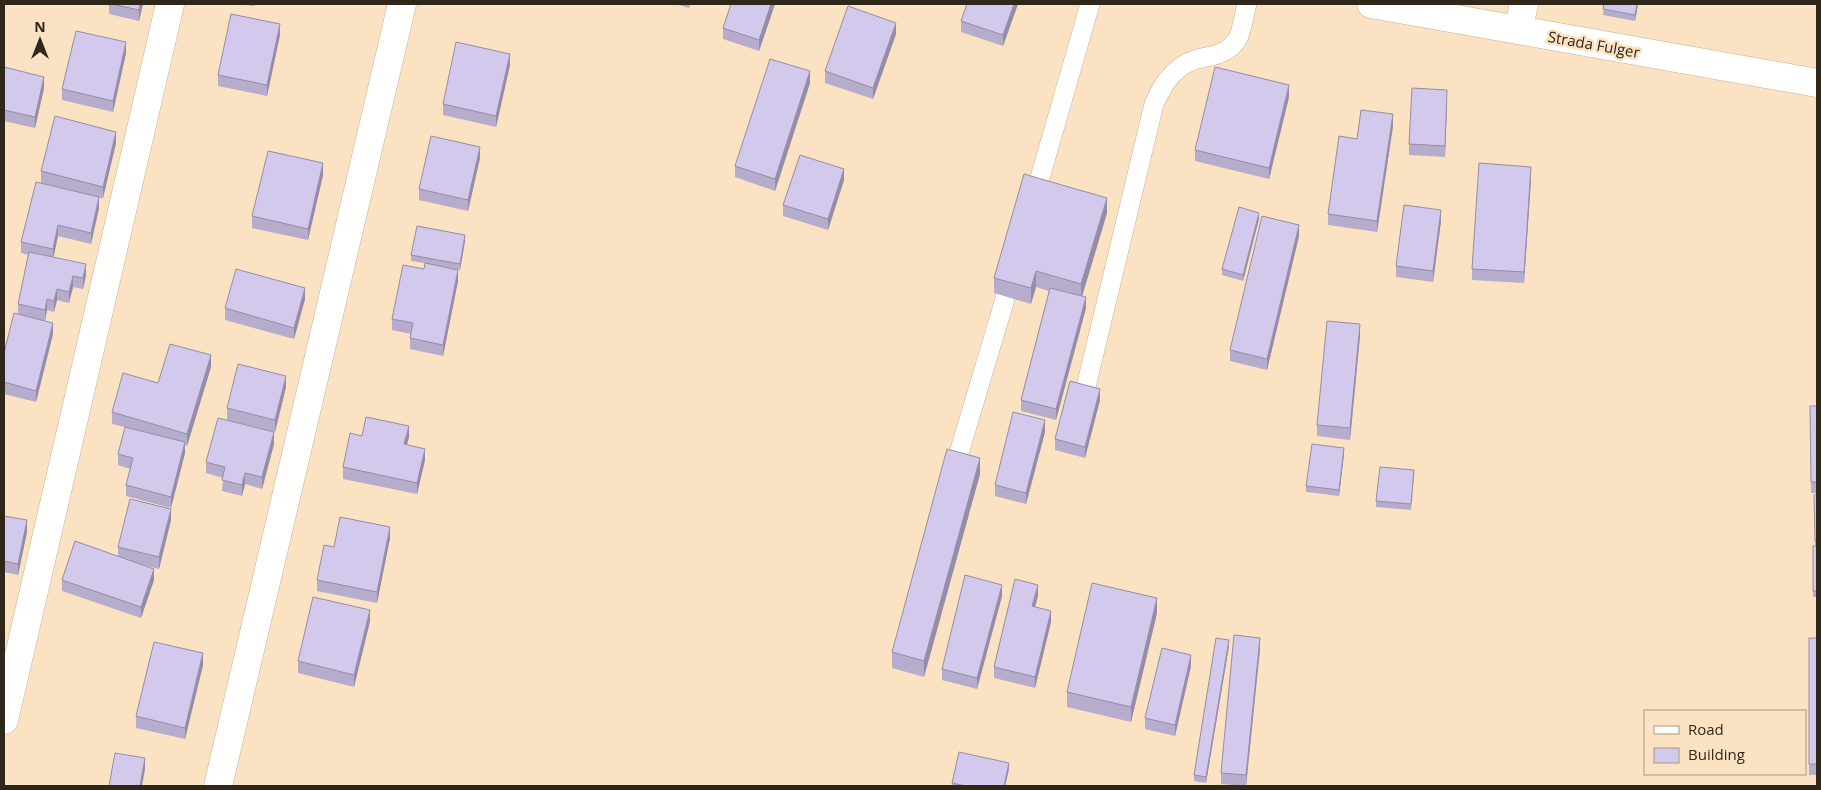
<svg xmlns="http://www.w3.org/2000/svg" width="1821" height="790" viewBox="0 0 1821 790" font-family="'Open Sans',sans-serif">
  <rect width="100%" height="100%" fill="#fbe2c2"/>
  <g fill="none" stroke-linecap="round" stroke-linejoin="round">
    <!-- lane casing -->
    <g stroke="#c7af91" stroke-width="20">
      <g id="lane">
        <polyline points="1033,202 1090,4"/>
        <path d="M1085 391 1154 104C1162 87 1169 73 1187 63 1205 54 1226 59 1238 38 1243 28 1244 14 1247 4"/>
        <polyline points="956,463 1013,272"/>
      </g>
    </g>
    <!-- street casing -->
    <g stroke="#c7af91" stroke-width="29">
      <g id="street">
        <polyline points="1371,4 1518,30"/>
        <polyline points="4,720 170,4"/>
        <polyline points="218,786 402,4"/>
      </g>
    </g>
    <!-- secondary casing -->
    <g stroke="#c7af91" stroke-width="29">
      <polyline id="secondary" points="1524,4 1518,30 1817,83"/>
    </g>
    <!-- lane -->
    <use href="#lane" stroke="#fff" stroke-width="19"/>
    <!-- street -->
    <use href="#street" stroke="#fff" stroke-width="28"/>
    <!-- secondary -->
    <use href="#secondary" stroke="#fff" stroke-width="28"/>
  </g>
  <!-- wall -->
  <g fill="#b5adcb">
    <polygon points="109,4 143,4 139,21 109,14"/>
    <polygon points="238,4 255,4 254,6"/>
    <polygon points="675,4 690,4 689,8"/>
    <polygon points="775,4 759,51 723,39 723,28"/>
    <polygon points="967,4 1018,4 1003,46 961,32 961,21"/>
    <polygon points="1604,4 1638,4 1635,21 1603,15"/>
    <polygon points="896,34 873,99 825,83 825,71"/>
    <polygon points="280,35 267,96 218,86 218,75"/>
    <polygon points="126,53 113,112 62,100 62,89"/>
    <polygon points="510,65 496,127 443,115 443,104"/>
    <polygon points="4,67 44,88 35,128 4,121"/>
    <polygon points="810,83 775,191 735,177 735,166"/>
    <polygon points="1289,97 1269,179 1195,161 1195,150"/>
    <polygon points="1447,101 1445,157 1409,155 1409,144"/>
    <polygon points="1393,126 1377,232 1328,225 1328,214"/>
    <polygon points="116,143 103,198 99,198 99,208 91,244 58,236 53,257 86,275 83,289 73,287 69,303 57,300 54,312 47,310 45,321 53,334 36,402 4,394 4,353 18,314 18,304 29,255 21,253 21,242 75,191 41,183 41,171"/>
    <polygon points="480,158 468,211 419,200 419,189"/>
    <polygon points="323,175 308,240 252,228 252,216"/>
    <polygon points="1531,179 1524,283 1472,280 1472,269"/>
    <polygon points="844,180 828,230 783,216 783,205"/>
    <polygon points="1107,213 1082,296 1086,308 1056,420 1021,411 1021,400 1049,291 1036,287 1031,304 994,293 994,278"/>
    <polygon points="1259,219 1243,281 1222,275 1222,269"/>
    <polygon points="1441,221 1433,282 1396,277 1396,266"/>
    <polygon points="1299,236 1267,370 1230,361 1230,350"/>
    <polygon points="465,241 460,270 428,264 458,281 443,356 410,349 410,338 411,334 392,330 392,319 424,269 425,263 411,261 411,255"/>
    <polygon points="305,299 294,339 225,320 225,308"/>
    <polygon points="1360,336 1350,440 1317,436 1317,425"/>
    <polygon points="211,367 187,446 185,445 185,453 171,508 126,496 126,485 130,469 118,465 118,454 125,427 112,424 112,412"/>
    <polygon points="286,387 275,432 227,420 227,408"/>
    <polygon points="1100,400 1085,458 1055,450 1055,439"/>
    <polygon points="1810,406 1817,406 1817,493 1811,493"/>
    <polygon points="1045,432 1026,504 995,496 995,485"/>
    <polygon points="362,436 409,437 407,445 425,460 417,494 343,479 343,467"/>
    <polygon points="274,444 262,489 245,484 242,496 222,491 223,478 206,473 206,462"/>
    <polygon points="1344,454 1339,496 1306,492 1306,486"/>
    <polygon points="980,474 924,677 892,668 892,652"/>
    <polygon points="1414,476 1411,510 1376,507 1376,501"/>
    <polygon points="1817,494 1817,597 1813,597 1813,546 1815,546 1814,495"/>
    <polygon points="4,516 27,532 18,575 4,572"/>
    <polygon points="171,520 159,569 140,564 154,580 141,618 62,591 62,580 118,556 118,547"/>
    <polygon points="390,538 377,603 317,591 317,580 334,547"/>
    <polygon points="1002,596 977,689 942,680 942,669"/>
    <polygon points="1038,596 1035,607 1051,622 1035,688 994,678 994,667"/>
    <polygon points="1157,613 1131,722 1067,707 1067,692"/>
    <polygon points="370,621 354,687 298,673 298,661"/>
    <rect x="1809" y="638" width="8" height="137"/>
    <polygon points="1229,646 1206,783 1194,781 1194,775"/>
    <polygon points="1260,649 1246,786 1221,784 1221,773"/>
    <polygon points="203,665 185,739 136,728 136,716"/>
    <polygon points="1191,666 1175,736 1145,729 1145,718"/>
    <polygon points="1009,769 1005,786 952,786 952,783"/>
  </g>
  <!-- shaded-wall -->
  <g fill="#948da5">
    <polygon points="140,4 143,4 139,21 139,10"/>
    <polygon points="771,4 775,4 759,51 759,40"/>
    <polygon points="1014,4 1018,4 1003,46 1003,35"/>
    <polygon points="1637,4 1638,4 1635,21 1635,15"/>
    <polygon points="896,23 896,34 873,99 873,88"/>
    <polygon points="280,24 280,35 267,96 267,85"/>
    <polygon points="126,42 126,53 113,112 113,101"/>
    <polygon points="510,54 510,65 496,127 496,116"/>
    <polygon points="810,71 810,83 775,191 775,179"/>
    <polygon points="44,77 44,88 35,128 35,117"/>
    <polygon points="1289,85 1289,97 1269,179 1269,168"/>
    <polygon points="1447,90 1447,101 1445,157 1445,146"/>
    <polygon points="1393,114 1393,126 1377,232 1377,221"/>
    <polygon points="116,132 116,143 103,198 103,187"/>
    <polygon points="480,147 480,158 468,211 468,200"/>
    <polygon points="323,163 323,175 308,240 308,229"/>
    <polygon points="1531,167 1531,179 1524,283 1524,272"/>
    <polygon points="844,169 844,180 828,230 828,219"/>
    <polygon points="99,197 99,208 91,244 91,233"/>
    <polygon points="1107,198 1107,213 1081,300 1081,284"/>
    <polygon points="1441,210 1441,221 1433,282 1433,271"/>
    <polygon points="1259,213 1259,219 1243,281 1243,275"/>
    <polygon points="58,225 58,236 53,260 53,249"/>
    <polygon points="1299,225 1299,236 1267,370 1267,359"/>
    <polygon points="465,235 465,241 460,270 460,264"/>
    <polygon points="86,264 86,275 83,289 83,278"/>
    <polygon points="458,270 458,281 443,356 443,345"/>
    <polygon points="1036,271 1036,287 1031,304 1031,288"/>
    <polygon points="73,276 73,287 69,303 69,292"/>
    <polygon points="305,288 305,299 294,339 294,328"/>
    <polygon points="57,289 57,300 54,312 54,301"/>
    <polygon points="1086,297 1086,308 1056,420 1056,409"/>
    <polygon points="47,299 47,310 45,321 45,310"/>
    <polygon points="53,323 53,334 36,402 36,391"/>
    <polygon points="1360,324 1360,336 1350,440 1350,428"/>
    <polygon points="211,355 211,367 187,446 187,434"/>
    <polygon points="286,376 286,387 275,432 275,420"/>
    <polygon points="1100,389 1100,400 1085,458 1085,447"/>
    <polygon points="1045,420 1045,432 1026,504 1026,493"/>
    <polygon points="409,426 409,437 404,455 404,444"/>
    <polygon points="274,432 274,444 262,489 262,477"/>
    <polygon points="185,442 185,453 171,508 171,497"/>
    <polygon points="1344,448 1344,454 1339,496 1339,490"/>
    <polygon points="425,449 425,460 417,494 417,483"/>
    <polygon points="980,458 980,474 924,677 924,661"/>
    <polygon points="245,473 245,484 242,496 242,485"/>
    <polygon points="171,509 171,520 159,569 159,557"/>
    <polygon points="27,520 27,532 18,575 18,564"/>
    <polygon points="390,527 390,538 377,603 377,592"/>
    <polygon points="154,569 154,580 141,618 141,607"/>
    <polygon points="1002,585 1002,596 977,689 977,678"/>
    <polygon points="1038,585 1038,596 1032,618 1032,606"/>
    <polygon points="1157,598 1157,613 1131,722 1131,707"/>
    <polygon points="370,610 370,621 354,687 354,675"/>
    <polygon points="1051,611 1051,622 1035,688 1035,677"/>
    <polygon points="1260,638 1260,649 1246,786 1246,775"/>
    <polygon points="1229,640 1229,646 1206,783 1206,777"/>
    <polygon points="203,653 203,665 185,739 185,728"/>
    <polygon points="1191,655 1191,666 1175,736 1175,725"/>
    <polygon points="145,758 145,769 142,786 140,786"/>
    <polygon points="1009,763 1009,769 1005,786 1004,786"/>
  </g>
  <!-- building -->
  <g fill="#d3c9ec" stroke="#948da5">
    <polygon points="112,4 140,4 139,10"/>
    <polygon points="731,4 771,4 759,40 723,28"/>
    <polygon points="967,4 1014,4 1003,35 961,21"/>
    <polygon points="1604,4 1637,4 1635,15 1603,9"/>
    <polygon points="848,6 896,23 873,88 825,71"/>
    <polygon points="231,14 280,24 267,85 218,75"/>
    <polygon points="76,31 126,42 113,101 62,89"/>
    <polygon points="456,42 510,54 496,116 443,104"/>
    <polygon points="770,59 810,71 775,179 735,166"/>
    <polygon points="4,67 44,77 35,117 4,110"/>
    <polygon points="1215,67 1289,85 1269,168 1195,150"/>
    <polygon points="1412,88 1447,90 1445,146 1409,144"/>
    <polygon points="1361,110 1393,114 1377,221 1328,214 1339,136 1357,139"/>
    <polygon points="55,116 116,132 103,187 41,171"/>
    <polygon points="431,136 480,147 468,200 419,189"/>
    <polygon points="268,151 323,163 308,229 252,216"/>
    <polygon points="800,155 844,169 828,219 783,205"/>
    <polygon points="1479,163 1531,167 1524,272 1472,269"/>
    <polygon points="1024,174 1107,198 1081,284 1036,271 1031,288 994,278"/>
    <polygon points="36,182 99,197 91,233 58,225 53,249 21,242"/>
    <polygon points="1404,205 1441,210 1433,271 1396,266"/>
    <polygon points="1239,207 1259,213 1243,275 1222,269"/>
    <polygon points="1262,216 1299,225 1267,359 1230,350"/>
    <polygon points="417,226 465,235 460,264 411,255"/>
    <polygon points="29,252 86,264 83,278 73,276 69,292 57,289 54,301 47,299 45,310 18,304"/>
    <polygon points="425,263 458,270 443,345 410,338 413,323 392,319 403,265 424,269"/>
    <polygon points="236,269 305,288 294,328 225,308"/>
    <polygon points="1050,288 1086,297 1056,409 1021,400"/>
    <polygon points="14,313 53,323 36,391 4,382 4,353"/>
    <polygon points="1327,321 1360,324 1350,428 1317,425"/>
    <polygon points="170,344 211,355 187,434 112,412 123,373 158,383"/>
    <polygon points="238,364 286,376 275,420 227,408"/>
    <polygon points="1070,381 1100,389 1085,447 1055,439"/>
    <polygon points="1810,406 1817,406 1817,482 1811,482"/>
    <polygon points="1013,412 1045,420 1026,493 995,485"/>
    <polygon points="366,417 409,426 404,444 425,449 417,483 343,467 350,433 362,436"/>
    <polygon points="218,418 274,432 262,477 245,473 242,485 222,480 225,467 206,462"/>
    <polygon points="125,427 185,442 171,497 126,485 133,458 118,454"/>
    <polygon points="1312,444 1344,448 1339,490 1306,486"/>
    <polygon points="947,449 980,458 924,661 892,652"/>
    <polygon points="1380,467 1414,470 1411,504 1376,501"/>
    <polygon points="1817,494 1817,541 1815,541 1814,495"/>
    <polygon points="130,499 171,509 159,557 118,547"/>
    <polygon points="4,516 27,520 18,564 4,561"/>
    <polygon points="340,517 390,527 377,592 317,580 324,545 334,547"/>
    <polygon points="75,541 154,569 141,607 62,580"/>
    <rect x="1813" y="546" width="4" height="45"/>
    <polygon points="965,575 1002,585 977,678 942,669"/>
    <polygon points="1015,579 1038,585 1032,606 1051,611 1035,677 994,667"/>
    <polygon points="1092,583 1157,598 1131,707 1067,692"/>
    <polygon points="313,597 370,610 354,675 298,661"/>
    <polygon points="1234,635 1260,638 1246,775 1221,773"/>
    <polygon points="1216,638 1229,640 1206,777 1194,775"/>
    <rect x="1809" y="638" width="8" height="126"/>
    <polygon points="154,642 203,653 185,728 136,716"/>
    <polygon points="1162,648 1191,655 1175,725 1145,718"/>
    <polygon points="959,752 1009,763 1004,786 966,786 952,783"/>
    <polygon points="115,753 145,758 140,786 109,786"/>
  </g>
  <g text-anchor="middle" dominant-baseline="central" stroke-width="5" stroke-linejoin="round" paint-order="stroke">
    <!-- street labels -->
    <g font-size="15" fill="#30271b" stroke="#fbe2c2">
      <text transform="translate(1594 44) rotate(10)">Strada Fulger</text>
    </g>
  </g>
  <!-- border -->
  <rect width="1821" height="790" fill="none" stroke="#30271b" stroke-width="10"/>
  <!-- legend -->
  <rect x="1644" y="710" width="162" height="65" fill="#fbe2c2" stroke="#aa977f"/>
  <rect x="1654" y="726" width="25" height="8" fill="#ffffff" stroke="#aa977f"/>
  <text x="1688" y="735" font-size="15" fill="#30271b">Road</text>
  <rect x="1654" y="748" width="25" height="15" fill="#d3c9ec" stroke="#aa977f"/>
  <text x="1688" y="760" font-size="15" fill="#30271b">Building</text>
  <!-- north arrow -->
  <g transform="translate(40 40)" stroke="#fbe2c2" stroke-width="4" paint-order="stroke">
  <path d="M0-4L9 19L0 12L-9 19Z" fill="#30271b"/>
  <text y="-8" font-size="14" font-weight="bold" text-anchor="middle" fill="#30271b">N</text>
  </g>
</svg>
